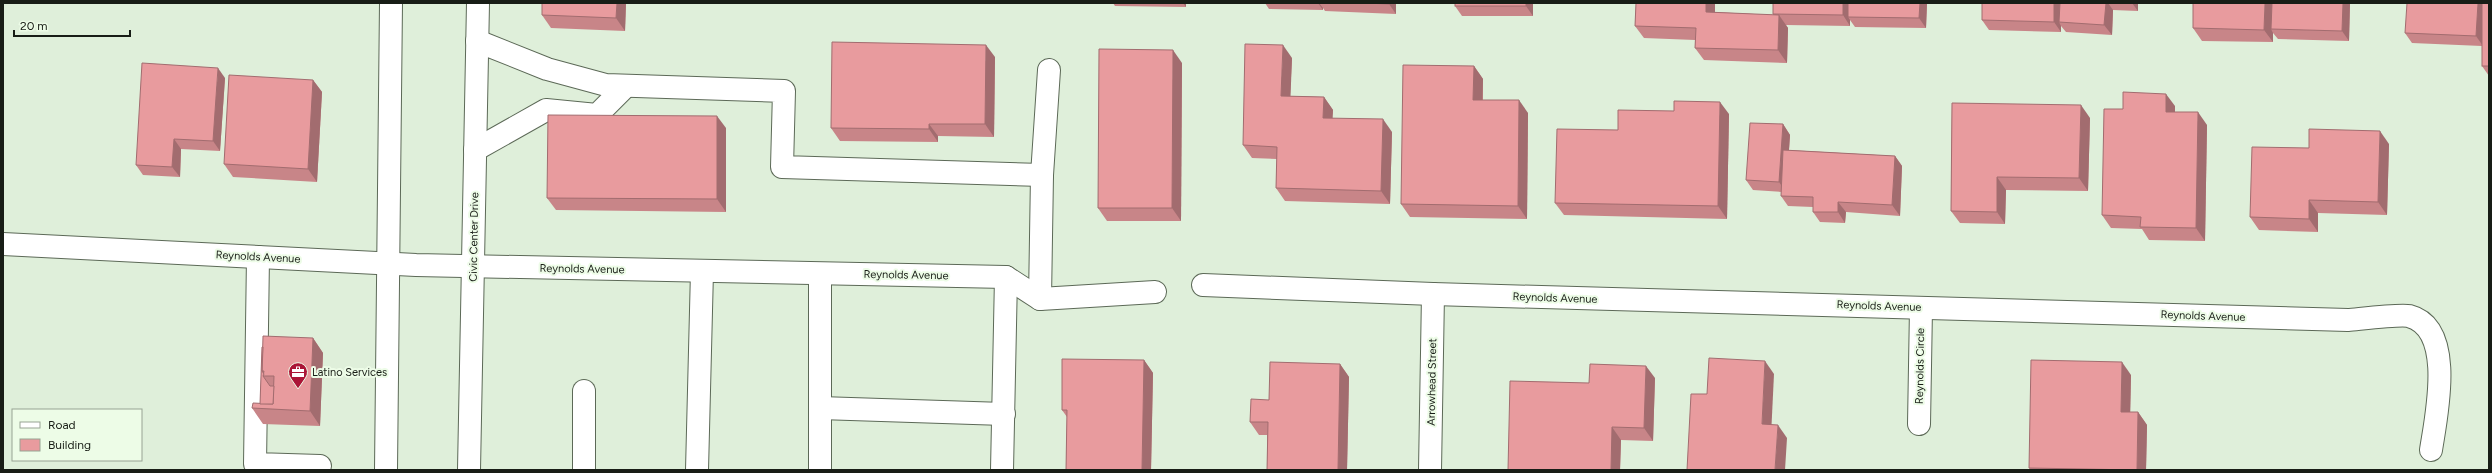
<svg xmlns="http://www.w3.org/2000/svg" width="2492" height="473" viewBox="0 0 2492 473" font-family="Figtree,sans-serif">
  <rect width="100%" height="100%" fill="#dfefda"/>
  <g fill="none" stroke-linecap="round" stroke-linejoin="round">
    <!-- minor casing -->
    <g stroke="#5c6957" stroke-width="24">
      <g id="minor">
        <polyline points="477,41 547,69 606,85 784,91 782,167 1042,175"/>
        <polyline points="475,150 546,110 597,115 626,86"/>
        <polyline points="3,244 416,265 1006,277 1040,299 1155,292"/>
        <polyline points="258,257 255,464 320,466"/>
        <path d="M1203 285 1433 294 2348 320C2360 319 2400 314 2409 316 2456 328 2436 417 2431 450"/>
        <polyline points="1040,299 1042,175 1049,70"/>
        <polyline points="584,391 584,470"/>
        <polyline points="820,408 1004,414"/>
        <polyline points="1919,424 1921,308"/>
        <polyline points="697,470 702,271"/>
        <polyline points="820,470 820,274"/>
        <polyline points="1002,470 1006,277"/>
        <polyline points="1430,470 1433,294"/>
      </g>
    </g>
    <!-- major casing -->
    <g stroke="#5c6957" stroke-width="24">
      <g id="major">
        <polyline points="386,470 391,3"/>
        <polyline points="469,470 478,3"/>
      </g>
    </g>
    <!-- minor -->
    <use href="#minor" stroke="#fff" stroke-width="22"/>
    <!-- major -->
    <use href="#major" stroke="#fff" stroke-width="22"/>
  </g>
  <!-- wall -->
  <g fill="#c88588">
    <polygon points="542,3 626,3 625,31 551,28 542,15"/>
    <polygon points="1040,3 1110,3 1110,4"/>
    <polygon points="1113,3 1186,3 1186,7 1115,6"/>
    <polygon points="1265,3 1396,3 1396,14 1325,11 1323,8 1323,10 1269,9"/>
    <polygon points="1533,3 1533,16 1462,16 1455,6"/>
    <polygon points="1636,3 1715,3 1715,12 1773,15 1773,14 1927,3 1926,28 1855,27 1850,20 1850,26 1786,25 1788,28 1787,63 1704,60 1695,48 1695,40 1644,38 1635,26"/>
    <polygon points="1982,3 2138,3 2138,11 2113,10 2112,35 2066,32 2061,26 2061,32 1989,30 1982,20"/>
    <polygon points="2350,3 2349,41 2278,39 2273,33 2273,42 2202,41 2193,28"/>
    <polygon points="2489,3 2489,76 2482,66 2482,46 2412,43 2405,33"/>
    <polygon points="995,57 994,137 938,136 938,142 840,141 831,128"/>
    <polygon points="1292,58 1290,96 1324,97 1333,110 1332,118 1392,132 1390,204 1285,201 1276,188 1277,159 1252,158 1243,145"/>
    <polygon points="1182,63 1181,221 1107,221 1098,208"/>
    <polygon points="1474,66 1483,79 1483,100 1528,113 1527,219 1410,217 1401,204"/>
    <polygon points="225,78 220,151 181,149 180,177 143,175 136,165"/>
    <polygon points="313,80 322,92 317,182 233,177 224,164"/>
    <polygon points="1952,103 2090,118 2088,191 2006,190 2005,224 1960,223 1951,211"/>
    <polygon points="2175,106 2175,112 2207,125 2205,241 2149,240 2142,229 2111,228 2102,215 2123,109"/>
    <polygon points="1729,114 1727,219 1564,215 1555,203 1618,130"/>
    <polygon points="1783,124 1790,135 1789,150 1895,156 1902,166 1900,216 1846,212 1845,223 1820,222 1813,212 1813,207 1788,206 1781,196 1782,192 1753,190 1746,180"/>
    <polygon points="726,128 726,212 556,210 547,198"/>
    <polygon points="2389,144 2387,215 2318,213 2318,232 2259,230 2250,217 2309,148"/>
    <polygon points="313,338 323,353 320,426 263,424 252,408 260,404 262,347"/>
    <polygon points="1144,360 1153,373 1151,470 1066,470 1067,417 1062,410"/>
    <polygon points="1340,364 1349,377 1347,470 1267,470 1267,435 1259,435 1250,422 1269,400"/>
    <polygon points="2131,375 2130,412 2138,412 2147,425 2146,470 2030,470 2029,468"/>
    <polygon points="1655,378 1653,441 1621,440 1620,470 1508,470 1589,383"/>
  </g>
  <!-- shaded-wall -->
  <g fill="#a26c6f">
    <polygon points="617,3 626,3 625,31 616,18"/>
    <polygon points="1183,3 1186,3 1186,7"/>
    <polygon points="1318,3 1319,3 1323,8 1323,10"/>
    <polygon points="1389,3 1396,3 1396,14 1389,4"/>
    <polygon points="1526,3 1533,3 1533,16 1526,6"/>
    <polygon points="1706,3 1715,3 1715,25 1706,12"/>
    <polygon points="1843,3 1850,3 1848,17 1850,20 1850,26 1843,15"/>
    <polygon points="1920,3 1927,3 1926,28 1919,18"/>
    <polygon points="2054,3 2062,3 2059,22 2061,26 2061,32 2054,22"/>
    <polygon points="2106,3 2108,3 2113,10 2112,35 2104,25"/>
    <polygon points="2132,3 2138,3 2138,11"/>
    <polygon points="2265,3 2274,3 2271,29 2273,33 2273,42 2264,30"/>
    <polygon points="2343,3 2350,3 2349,41 2342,31"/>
    <polygon points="2478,3 2486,3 2483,46 2476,36"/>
    <polygon points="1779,15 1788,28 1787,63 1778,50"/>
    <polygon points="986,45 995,57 994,137 985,124"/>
    <polygon points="1283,45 1292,58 1290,109 1281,96"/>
    <polygon points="1173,50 1182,63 1181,221 1172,208"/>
    <polygon points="1474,66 1483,79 1482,112 1473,100"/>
    <polygon points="218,68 225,78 220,151 213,141"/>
    <polygon points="313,80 322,92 317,182 308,169"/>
    <polygon points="2166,94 2175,106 2175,124 2166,112"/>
    <polygon points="1324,97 1333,110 1332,131 1323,118"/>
    <polygon points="1519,100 1528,113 1527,219 1518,206"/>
    <polygon points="1720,102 1729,114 1727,219 1718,206"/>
    <polygon points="2081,105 2090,118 2088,191 2079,178"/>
    <polygon points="2198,112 2207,125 2205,241 2196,228"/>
    <polygon points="717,116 726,128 726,212 717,199"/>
    <polygon points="1383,119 1392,132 1390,204 1381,191"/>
    <polygon points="929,124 938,136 938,142 929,129"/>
    <polygon points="1783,124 1790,135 1786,192 1779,182"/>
    <polygon points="2380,131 2389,144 2387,215 2378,202"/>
    <polygon points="174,139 181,149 180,177 172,167"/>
    <polygon points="1895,156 1902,166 1900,216 1892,205"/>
    <polygon points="1997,177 2006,190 2005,224 1997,212"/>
    <polygon points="2309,200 2318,213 2318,232 2309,219"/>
    <polygon points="1838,202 1846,212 1845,223 1838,212"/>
    <polygon points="313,338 323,353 320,426 310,411"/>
    <polygon points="1144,360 1153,373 1151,470 1142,470"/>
    <polygon points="1765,361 1774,374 1771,436 1762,424"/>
    <polygon points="2122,362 2131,375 2130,425 2121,412"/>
    <polygon points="1340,364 1349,377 1347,470 1338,470"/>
    <polygon points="1646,366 1655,378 1653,441 1644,428"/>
    <polygon points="2138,412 2147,425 2146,470 2137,470"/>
    <polygon points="1778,425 1787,438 1785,470 1775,470"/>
    <polygon points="1612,427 1621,440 1620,470 1611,470"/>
  </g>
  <!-- building -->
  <g fill="#e89b9e" stroke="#a26c6f">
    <polygon points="542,3 617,3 616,18 542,15"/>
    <polygon points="1364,3 1389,3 1389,4"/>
    <rect x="1455" y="3" width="71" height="3"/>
    <polygon points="1636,3 1706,3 1706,12 1779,15 1778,50 1695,48 1696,28 1635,26"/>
    <polygon points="1773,3 1843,3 1843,15 1773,14"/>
    <polygon points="1848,3 1920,3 1919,18 1848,17"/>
    <polygon points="1982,3 2054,3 2054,22 1982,20"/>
    <polygon points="2060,3 2106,3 2104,25 2059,22"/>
    <polygon points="2193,3 2265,3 2264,30 2193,28"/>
    <polygon points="2272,3 2343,3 2342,31 2271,29"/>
    <polygon points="2407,3 2478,3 2476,36 2405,33"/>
    <rect x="2482" y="3" width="7" height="63"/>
    <polygon points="832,42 986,45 985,124 929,124 929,129 831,128"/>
    <polygon points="1245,44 1283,45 1281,96 1324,97 1323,118 1383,119 1381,191 1276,188 1277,147 1243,145"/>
    <polygon points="1099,49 1173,50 1172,208 1098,208"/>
    <polygon points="142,63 218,68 213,141 174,139 172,167 136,165"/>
    <polygon points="1403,65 1474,66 1473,100 1519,100 1518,206 1401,204"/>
    <polygon points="229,75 313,80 308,169 224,164"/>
    <polygon points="2123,92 2166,94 2166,112 2198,112 2196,228 2140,227 2141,217 2102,215 2104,109 2123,109"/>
    <polygon points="1674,101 1720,102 1718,206 1555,203 1557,129 1618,130 1618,110 1674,111"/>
    <polygon points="1952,103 2081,105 2079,178 1997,177 1997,212 1951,211"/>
    <polygon points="548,115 717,116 717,199 547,198"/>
    <polygon points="1750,123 1783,124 1779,182 1746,180"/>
    <polygon points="2309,129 2380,131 2378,202 2309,200 2309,219 2250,217 2252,147 2309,148"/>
    <polygon points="1783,150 1895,156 1892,205 1838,202 1838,212 1813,212 1813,197 1781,196"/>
    <polygon points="263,336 313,338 310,411 252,408 253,403 273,404 274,376 263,376 264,371 262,371"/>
    <polygon points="262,347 263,347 262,371 264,374 263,376 270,386 274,386 273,404 260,404"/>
    <polygon points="1709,358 1765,361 1762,424 1778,425 1775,470 1687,470 1691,394 1707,394"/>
    <polygon points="1062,359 1144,360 1142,470 1066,470 1067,410 1062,410"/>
    <polygon points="2031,360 2122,362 2121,412 2138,412 2137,470 2029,468"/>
    <polygon points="1270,362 1340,364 1338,470 1267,470 1268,422 1250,422 1251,399 1269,400"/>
    <polygon points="1590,364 1646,366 1644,428 1612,427 1611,470 1508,470 1510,381 1589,383"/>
  </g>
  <!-- icons -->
  <defs>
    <g id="office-pin" transform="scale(1)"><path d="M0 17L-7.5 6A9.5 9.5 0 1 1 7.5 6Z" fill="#ab1537" stroke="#edfce7"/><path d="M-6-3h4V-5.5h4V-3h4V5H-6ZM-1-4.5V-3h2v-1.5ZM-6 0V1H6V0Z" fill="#fff"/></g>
  </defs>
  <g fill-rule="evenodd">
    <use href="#office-pin" x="298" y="372"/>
  </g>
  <g text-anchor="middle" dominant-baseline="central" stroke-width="4" stroke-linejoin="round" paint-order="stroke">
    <!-- street labels -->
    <g font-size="11" fill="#181d16" stroke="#edfce7">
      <text transform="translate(474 237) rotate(-89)">Civic Center Drive</text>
      <text transform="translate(258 257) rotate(3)">Reynolds Avenue</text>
      <text transform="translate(582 269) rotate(1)">Reynolds Avenue</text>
      <text transform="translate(906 275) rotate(1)">Reynolds Avenue</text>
      <text transform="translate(1555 298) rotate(2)">Reynolds Avenue</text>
      <text transform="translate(1879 306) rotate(2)">Reynolds Avenue</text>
      <text transform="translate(2203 316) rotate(2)">Reynolds Avenue</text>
      <text transform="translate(1920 366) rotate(-89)">Reynolds Circle</text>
      <text transform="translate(1432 382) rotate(-89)">Arrowhead Street</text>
    </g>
    <!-- poi labels -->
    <g font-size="11" fill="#181d16" stroke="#edfce7" text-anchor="start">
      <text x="312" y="372">Latino Services</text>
    </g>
  </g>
  <!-- border -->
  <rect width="2492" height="473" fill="none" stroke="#181d16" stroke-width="8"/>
  <!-- legend -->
  <rect x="12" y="409" width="130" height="52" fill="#edfce7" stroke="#98a393"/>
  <rect x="20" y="422" width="20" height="6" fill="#ffffff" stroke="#98a393"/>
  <text x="48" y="429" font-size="12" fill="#181d16">Road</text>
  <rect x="20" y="439" width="20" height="12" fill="#e89b9e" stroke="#98a393"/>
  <text x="48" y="449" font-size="12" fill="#181d16">Building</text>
  <!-- scale -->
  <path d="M14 30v6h116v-6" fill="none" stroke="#181d16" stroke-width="2"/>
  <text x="20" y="30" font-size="12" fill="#181d16" stroke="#edfce7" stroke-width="3" paint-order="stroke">20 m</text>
</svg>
